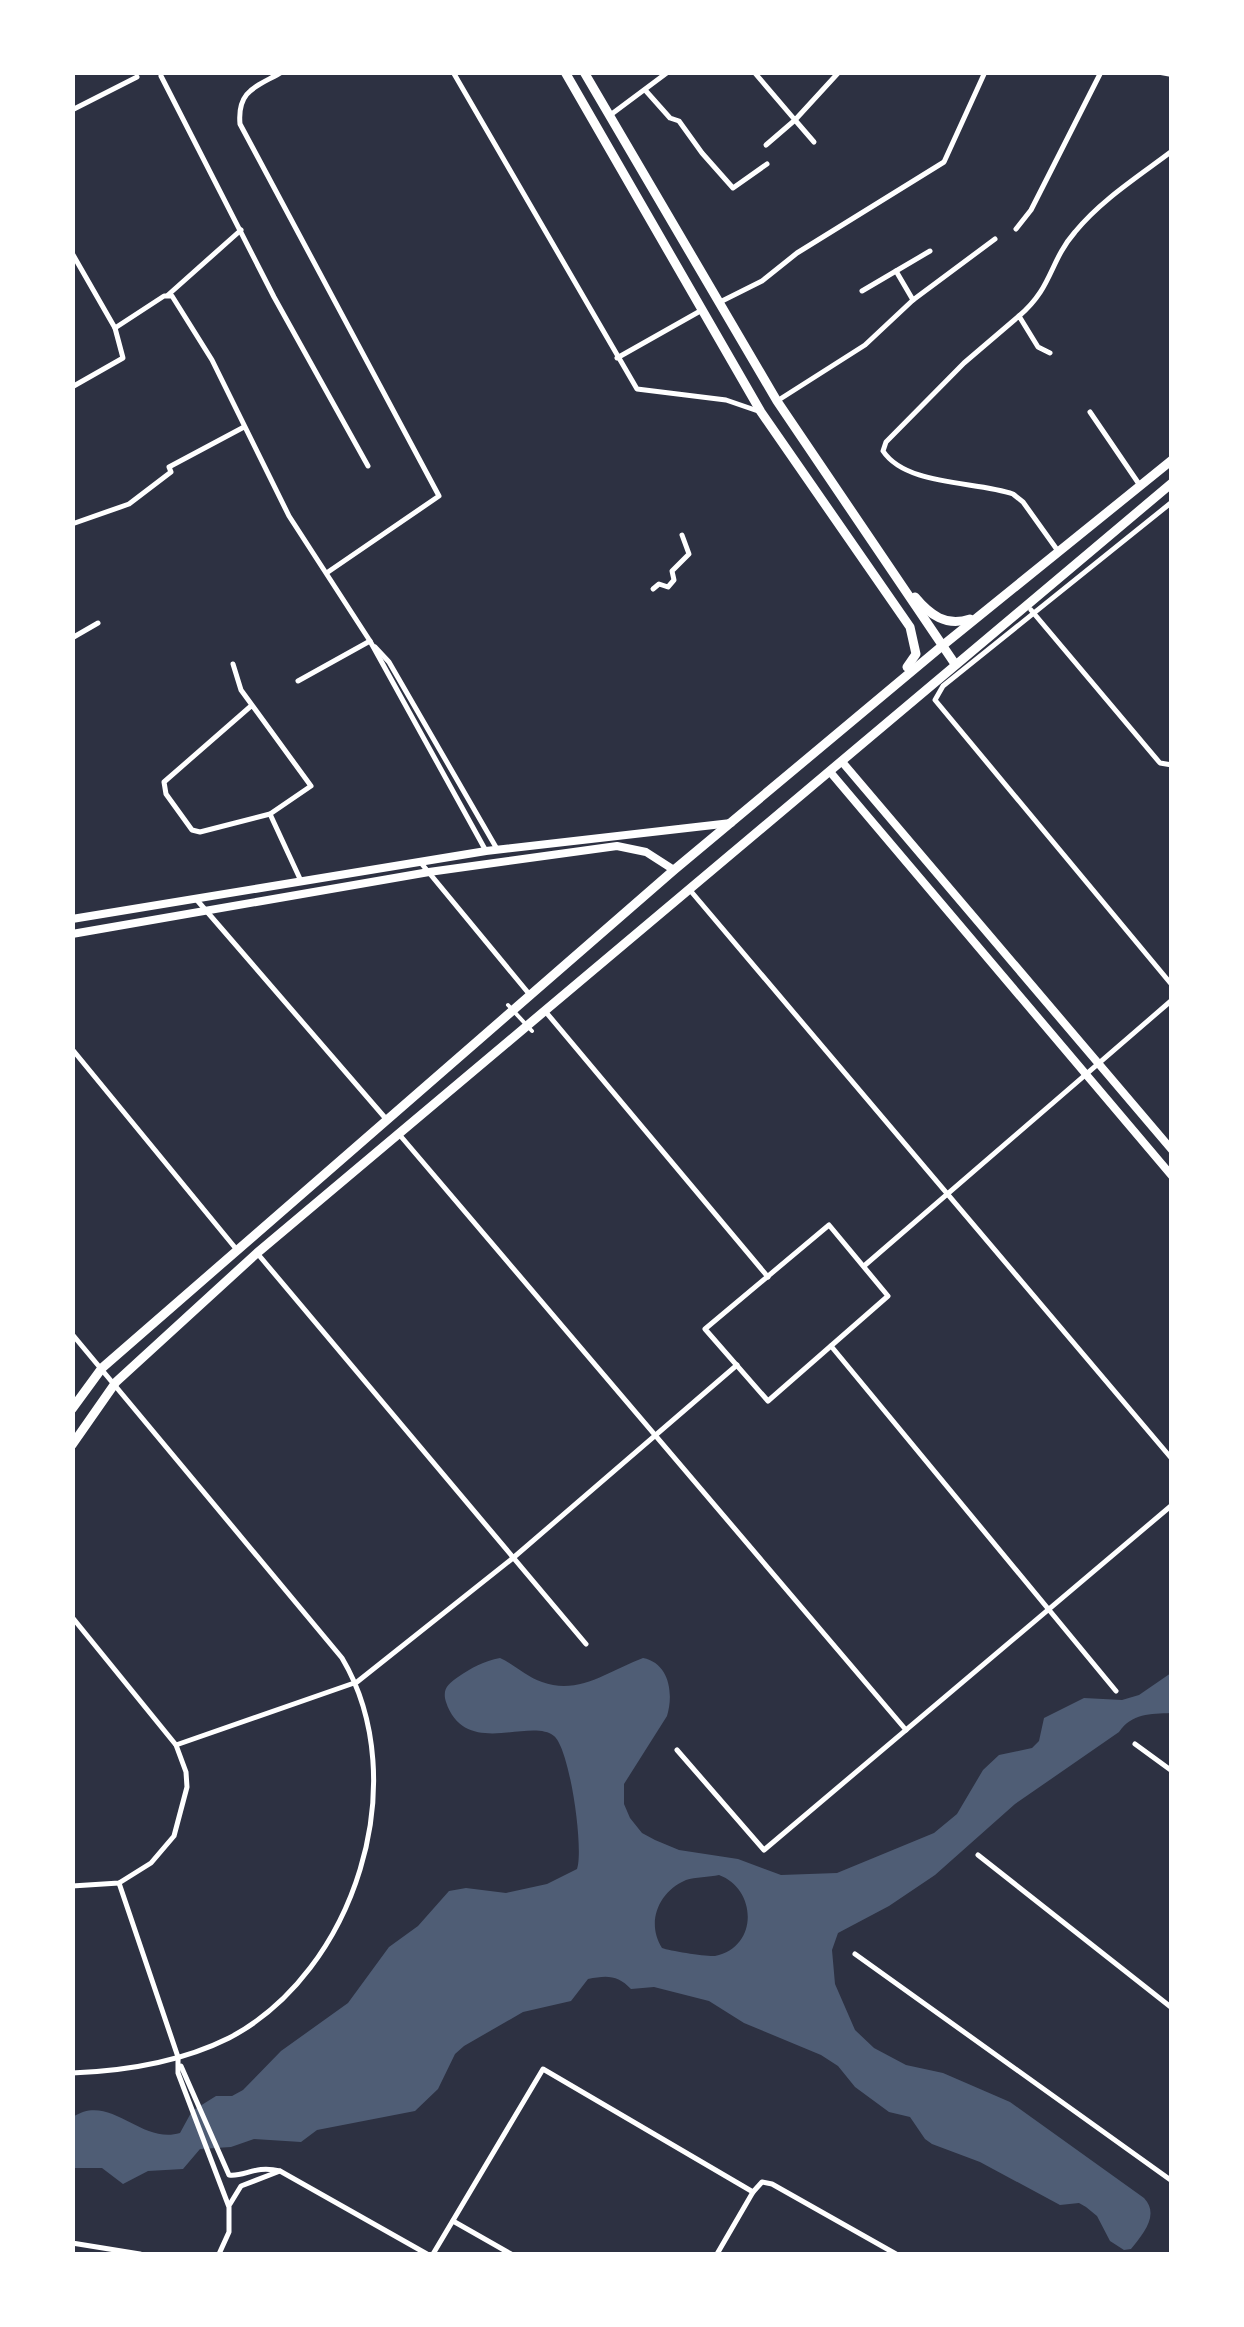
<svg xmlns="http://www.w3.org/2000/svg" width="1244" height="2327" viewBox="0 0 1244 2327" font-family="'Source Sans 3',sans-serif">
  <rect width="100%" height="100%" fill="#2d3142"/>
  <!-- water -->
  <path fill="#4f5d75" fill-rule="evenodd" d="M500 1658C515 1665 527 1677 542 1682 579 1696 610 1670 643 1658 669 1663 674 1693 667 1716L624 1784V1804L630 1818 642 1833 655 1840 679 1850 738 1859 781 1875 837 1873 934 1833 957 1814 983 1770 999 1755 1032 1748 1039 1741 1044 1718 1084 1698 1122 1700 1139 1695 1171 1673V1713C1150 1714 1132 1713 1119 1732L1015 1804 935 1875 889 1906 838 1933 832 1950 835 1984 855 2030 874 2048 906 2065 943 2073 1010 2102 1144 2198C1160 2215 1143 2234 1131 2249L1124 2250 1110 2241 1097 2216 1086 2207 1079 2203 1060 2205 980 2162 932 2144 925 2139 910 2117 889 2112 855 2087 838 2066 821 2055 744 2023 709 2001 654 1987 631 1989C618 1975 607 1975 588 1979L571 2001 523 2012 464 2046 455 2054 438 2089 415 2111 317 2130 301 2142 254 2139 231 2147 200 2149 183 2169 148 2171 123 2184 102 2168H73V2117C110 2092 141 2145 180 2133L192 2111 216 2096H232L243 2090 281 2051 348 2003 389 1947 418 1926 449 1891 466 1888 506 1893 547 1884 577 1869C584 1849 570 1749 554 1736 530 1717 465 1759 446 1702 442 1689 448 1684 458 1677 471 1668 484 1661 500 1658ZM719 1875C757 1889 759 1947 715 1956 708 1957 670 1951 662 1948 646 1923 658 1892 686 1880 695 1877 709 1877 719 1875Z"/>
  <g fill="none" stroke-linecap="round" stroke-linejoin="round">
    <!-- pedestrian -->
    <polyline stroke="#fff" stroke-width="4" points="508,1005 532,1031"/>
    <!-- minor -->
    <g stroke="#fff" stroke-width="5">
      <path d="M282 72C256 87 237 90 240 124L439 496 328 572"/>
      <polyline points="453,72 637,389 726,400 758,411"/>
      <polyline points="754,72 795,120 839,72"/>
      <polyline points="161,76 274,297 368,466"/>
      <polyline points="646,91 670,118 679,121 702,153 733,188 767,164"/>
      <polyline points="72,110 137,77"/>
      <polyline points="609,116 668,72"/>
      <polyline points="766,145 795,120 814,142"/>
      <polyline points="1016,229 1031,210 1101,72"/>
      <polyline points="72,253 115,328 164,296 172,296 212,360 289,516 370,641 486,851"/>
      <polyline points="896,271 930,251"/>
      <polyline points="862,291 896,271 913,300"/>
      <polyline points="168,295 241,230"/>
      <polyline points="720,302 762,281 797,253 944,162 985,72"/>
      <path d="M1019 316C1053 287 1049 262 1075 232 1101 200 1139 176 1172 151"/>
      <path d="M1050 353 1038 347 1019 316 964 363 886 442 883 451C906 486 976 481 1013 494L1023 502 1058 551"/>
      <polyline points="617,358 702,310"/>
      <polyline points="72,387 123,358 115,328"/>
      <polyline points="777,401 865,345 913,300 995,239"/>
      <polyline points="1090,412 1139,484"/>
      <polyline points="1172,502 943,686 935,700 1172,985"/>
      <polyline points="72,524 129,504 171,472 169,467 244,427"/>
      <polyline points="653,589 659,584 668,587 674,580 672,571 689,554 682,535"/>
      <polyline points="1031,610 1160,763 1172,765"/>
      <polyline points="72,638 98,623"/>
      <polyline points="375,647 389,662 497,849"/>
      <polyline points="233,664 241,690 311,786 270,814 200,832 192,830 166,794 164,782 251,706"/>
      <polyline points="298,681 370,641"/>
      <polyline points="270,814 301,881"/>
      <polyline points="421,863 530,995"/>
      <polyline points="689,889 1172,1459"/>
      <polyline points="196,899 387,1120"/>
      <polyline points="545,1011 768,1277"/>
      <polyline points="72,1049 237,1250"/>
      <polyline points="398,1133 906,1730"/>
      <polygon points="829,1225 888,1296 768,1401 705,1329"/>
      <polyline points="257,1253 586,1644"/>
      <polyline points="864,1266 1172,1000"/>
      <path d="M72 1334 342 1658C415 1781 355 1972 229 2038 181 2062 126 2071 72 2073"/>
      <polyline points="831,1346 1116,1691"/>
      <polyline points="72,1617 176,1745 186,1772 187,1787 174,1836 151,1863 119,1883 72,1886"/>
      <polyline points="1135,1744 1172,1771"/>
      <polyline points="176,1745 357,1682 513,1558 737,1365"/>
      <polyline points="677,1750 764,1850 1172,1505"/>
      <polyline points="978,1855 1172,2008"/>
      <polyline points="119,1883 178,2057 178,2073 229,2207 229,2232 219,2254"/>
      <polyline points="855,1954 1172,2181"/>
      <path d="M181 2066 229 2175C245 2177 254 2165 280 2171L427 2254"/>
      <polyline points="230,2204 241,2186 280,2171"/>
      <polyline points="453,2221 511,2254"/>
      <polyline points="72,2243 140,2254"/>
      <polyline points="433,2254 543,2069 753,2192 762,2182 772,2184 896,2254"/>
      <polyline points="717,2254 753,2192"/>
    </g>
    <!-- tertiary -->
    <polyline stroke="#fff" stroke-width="6" points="1161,72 1172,74"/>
    <!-- secondary -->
    <g stroke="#fff" stroke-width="8">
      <polyline points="843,763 1172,1150"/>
      <polyline points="831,773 1172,1176"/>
      <polyline points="72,919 486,851 731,823"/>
      <polyline points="72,934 429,872 617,846 646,852 674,870"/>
    </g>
    <!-- trunk -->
    <g stroke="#fff" stroke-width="9">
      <polyline points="565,72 761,412 910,627 916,654 907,667"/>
      <polyline points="584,72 777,401 955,664"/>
      <path d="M915 597C930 615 946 627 970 619"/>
      <polyline points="72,1409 102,1368 674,870 942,646 1172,460"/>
      <polyline points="72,1445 116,1382 257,1253 1172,483"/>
    </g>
  </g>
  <!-- border -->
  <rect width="1244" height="2327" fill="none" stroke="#ffffff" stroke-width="150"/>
</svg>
